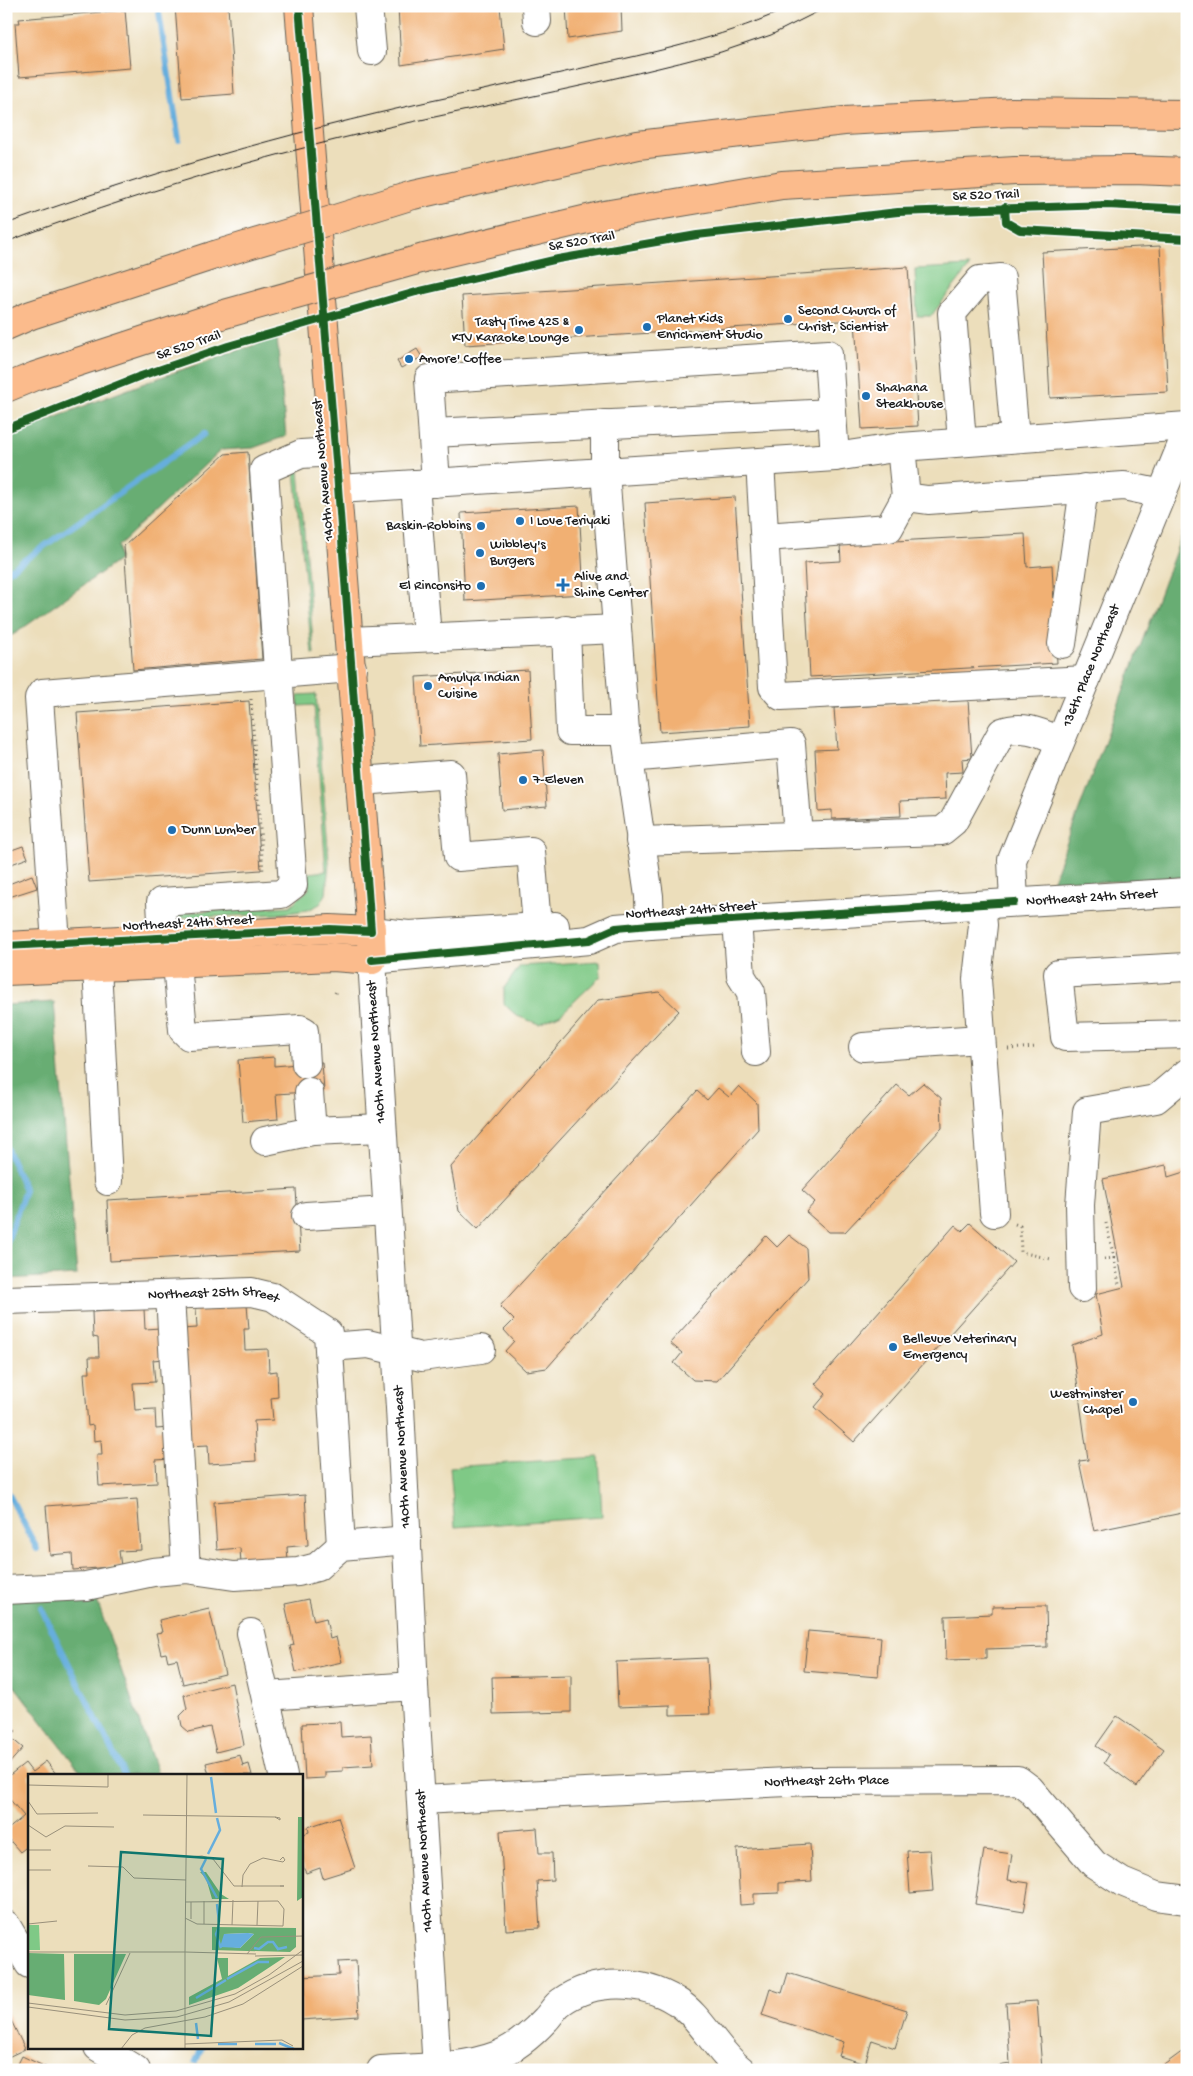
<svg xmlns="http://www.w3.org/2000/svg" width="1193" height="2076" viewBox="0 0 1193 2076" font-family="'Gochi Hand',sans-serif">
  <rect width="100%" height="100%" fill="#fff"/>
  <filter id="ink" filterUnits="userSpaceOnUse"><feTurbulence type="fractalNoise" baseFrequency=".02" numOctaves="2"/><feDisplacementMap in="SourceGraphic" scale="10" xChannelSelector="R" yChannelSelector="G"/><feConvolveMatrix kernelMatrix="1 2 1 2 8 2 1 2 1" color-interpolation-filters="sRGB"/></filter>
  <filter id="wash" filterUnits="userSpaceOnUse"><feTurbulence type="fractalNoise" baseFrequency=".0096" numOctaves="4" result="noise"/><feDisplacementMap in="SourceGraphic" scale="20" xChannelSelector="R" yChannelSelector="G"/><feGaussianBlur stdDeviation="1.12" result="paint"/><feColorMatrix in="noise" values="0 0 0 0 0 0 0 0 0 0 0 0 0 0 0 0 0 1.4 0 .05"/><feComposite in="paint" operator="in"/></filter>
  <g filter="url(#wash)">
    <rect width="100%" height="100%" fill="#ecdebb"/>
    <!-- green -->
    <g fill="#7fc986" stroke="#4e7251">
      <polygon points="970,266 931,316 917,316 915,269"/>
      <polygon points="295,471 299,471 314,654 312,654"/>
      <polygon points="316,694 329,862 326,894 320,904 308,910 279,914 174,918 176,913 290,906 309,889 308,873 326,871 314,705 298,706 298,695"/>
      <polygon points="600,961 601,976 561,1014 539,1024 517,1016 504,1004 504,988 520,966"/>
      <polygon points="599,1457 602,1517 455,1527 450,1467"/>
    </g>
    <!-- forest -->
    <g fill="#67ad73" stroke="#426448">
      <path d="M277 338 286 436 253 448 221 450 118 546 119 560 16 633 6 638V438C95 400 185 367 277 338Z"/>
      <polygon points="1187,521 1187,877 1051,885"/>
      <polygon points="54,1002 77,1275 6,1279 6,1005"/>
      <polygon points="95,1595 158,1775 83,1775 6,1675 6,1599"/>
    </g>
    <g fill="none" stroke-linecap="round" stroke-linejoin="round">
      <!-- stream -->
      <g stroke="#66aedd" stroke-width="6">
        <polyline points="158,6 179,140"/>
        <polyline points="6,573 204,434"/>
        <polyline points="6,1147 25,1190 6,1245"/>
        <polyline points="6,1489 37,1549"/>
        <polyline points="41,1608 124,1775"/>
        <polyline points="196,2061 202,2047"/>
      </g>
    </g>
    <g id="blocks">
      <!-- building -->
      <g fill="#f1b073">
        <polygon points="175,6 228,6 234,94 182,98"/>
        <polygon points="398,6 500,6 504,49 401,65"/>
        <polygon points="566,6 621,6 622,31 568,39"/>
        <polygon points="125,10 130,68 19,77 15,23 20,23 19,19"/>
        <polygon points="1160,246 1168,392 1050,398 1042,252"/>
        <polygon points="908,267 918,426 862,429 855,320 465,345 462,296"/>
        <polygon points="417,349 422,357 401,368 397,361"/>
        <polygon points="248,452 262,659 133,670 124,546 225,454"/>
        <polygon points="735,497 750,726 660,732 645,503"/>
        <polygon points="579,506 584,594 465,601 461,513"/>
        <polygon points="1025,534 1027,567 1052,565 1057,663 810,677 804,563 841,561 840,544"/>
        <polygon points="528,670 532,739 420,746 416,677"/>
        <polygon points="968,700 972,758 962,759 963,772 945,773 946,799 900,801 901,816 832,819 832,810 818,811 815,750 837,749 834,708"/>
        <polygon points="249,701 261,870 89,882 77,713"/>
        <polygon points="543,750 547,806 502,810 498,754"/>
        <polygon points="23,846 28,858 6,866 6,852"/>
        <polygon points="32,875 37,888 6,898 6,885"/>
        <polygon points="659,992 679,1011 478,1229 459,1211 451,1167 598,1000"/>
        <polygon points="274,1057 274,1066 322,1062 324,1091 276,1094 278,1119 243,1122 238,1060"/>
        <polygon points="923,1083 941,1098 942,1128 845,1232 829,1232 806,1212 815,1202 802,1190 897,1085 909,1095"/>
        <polygon points="739,1086 757,1103 758,1129 547,1368 526,1371 505,1351 514,1341 504,1330 514,1320 500,1306 697,1091 707,1100 718,1088 729,1097"/>
        <polygon points="1166,1165 1168,1177 1187,1171 1187,1512 1094,1531 1079,1461 1088,1460 1072,1345 1103,1334 1096,1294 1124,1287 1103,1179"/>
        <polygon points="296,1189 300,1251 110,1261 107,1200"/>
        <polygon points="970,1223 1014,1262 854,1442 815,1407 826,1394 815,1384 955,1225 962,1231"/>
        <polygon points="789,1235 806,1248 808,1278 717,1381 693,1380 674,1363 682,1353 670,1343 766,1236 777,1247"/>
        <polygon points="247,1305 249,1329 244,1329 245,1350 268,1349 269,1372 277,1371 278,1397 271,1398 273,1420 254,1421 256,1461 209,1464 208,1445 189,1446 182,1329 197,1328 196,1308"/>
        <polygon points="144,1309 145,1329 160,1328 162,1359 153,1360 155,1382 133,1383 135,1410 155,1409 156,1429 169,1428 171,1459 156,1460 157,1483 99,1486 97,1455 102,1455 101,1440 94,1441 93,1425 88,1426 84,1373 90,1373 89,1357 99,1357 98,1338 93,1337 92,1312"/>
        <polygon points="305,1495 308,1545 287,1547 288,1562 241,1565 240,1548 217,1550 214,1502"/>
        <polygon points="137,1499 141,1550 119,1551 121,1566 73,1570 72,1553 50,1555 46,1506"/>
        <polygon points="309,1599 314,1621 326,1618 330,1639 336,1637 342,1662 296,1672 290,1646 294,1645 285,1604"/>
        <polygon points="1046,1606 1047,1647 986,1649 986,1659 946,1660 945,1616 992,1614 992,1607"/>
        <polygon points="209,1608 225,1674 183,1684 177,1659 168,1661 166,1653 161,1654 156,1633 162,1632 159,1620"/>
        <polygon points="808,1631 881,1637 878,1677 804,1671"/>
        <polygon points="707,1658 710,1714 670,1715 670,1705 618,1707 616,1662"/>
        <polygon points="571,1675 571,1712 493,1714 492,1677"/>
        <polygon points="232,1683 244,1745 216,1752 210,1727 189,1732 182,1726 180,1716 187,1709 184,1695"/>
        <polygon points="1117,1716 1164,1749 1137,1787 1104,1763 1109,1755 1096,1746"/>
        <polygon points="340,1722 341,1737 371,1735 373,1765 343,1767 343,1771 325,1772 325,1778 305,1779 302,1724"/>
        <polygon points="6,1723 16,1731 10,1737 23,1748 6,1767"/>
        <polygon points="240,1755 243,1766 249,1764 252,1775 209,1775 206,1763"/>
        <polygon points="46,1761 57,1775 29,1775 29,1845 20,1852 6,1836 6,1831 24,1816 6,1795 6,1778 25,1763 32,1772"/>
        <polygon points="338,1817 355,1868 323,1878 320,1868 306,1873 301,1863 301,1835 309,1832 308,1827"/>
        <polygon points="537,1828 539,1853 552,1853 553,1880 537,1881 540,1928 506,1930 500,1831"/>
        <polygon points="810,1844 812,1881 779,1883 779,1893 754,1894 754,1904 740,1905 737,1849"/>
        <polygon points="930,1850 933,1891 910,1893 907,1851"/>
        <polygon points="984,1850 1012,1854 1008,1880 1029,1883 1024,1912 975,1904"/>
        <polygon points="356,1961 359,2016 301,2020 301,1977 339,1975 338,1962"/>
        <polygon points="788,1973 907,2010 895,2048 872,2040 865,2064 839,2056 844,2042 762,2015 770,1989 782,1993"/>
        <polygon points="1037,2001 1042,2070 998,2070 998,2066 1010,2064 1006,2003"/>
        <polygon points="6,2010 25,2049 6,2058"/>
        <polygon points="1187,2048 1187,2070 1157,2070"/>
        <polygon points="22,2056 52,2070 15,2070"/>
      </g>
    </g>
  </g>
  <g filter="url(#ink)">
    <use href="#blocks" fill-opacity="0" stroke="#656054" stroke-width="1"/>
    <g fill="none" stroke-linecap="round" stroke-linejoin="round">
      <!-- minor casing -->
      <g stroke="#656054" stroke-width="30">
        <g id="minor">
          <polyline points="368,6 372,51"/>
          <polyline points="536,6 537,21"/>
          <polyline points="605,424 605,472 625,731 649,896 650,925"/>
          <polyline points="433,433 832,413"/>
          <polyline points="962,442 952,313 980,280 1001,278 1015,438"/>
          <polyline points="901,447 906,497 928,500 1124,486 1162,494"/>
          <polyline points="835,457 901,447 1187,426"/>
          <polyline points="760,462 773,687 781,696 1086,680"/>
          <polyline points="415,484 427,637"/>
          <polyline points="339,489 835,457 828,354 429,379 436,483"/>
          <polyline points="765,537 889,528 906,497"/>
          <polyline points="566,630 570,731 625,731"/>
          <polyline points="350,641 617,629"/>
          <polyline points="1062,644 1084,488"/>
          <polyline points="629,758 791,744 798,836"/>
          <polyline points="361,781 451,774 458,857 531,851 537,926"/>
          <path d="M640 841 942 831 953 822 1002 732C1023 724 1041 733 1060 741"/>
          <path id="s1" d="M1014 902 1012 860 1187 432"/>
          <polyline points="981,905 983,925 977,979 994,1213"/>
          <polyline points="737,920 741,976 751,992 756,1052"/>
          <polyline points="371,931 409,935 555,926"/>
          <polyline points="163,939 161,902 281,894 293,885 264,470 301,454 335,452"/>
          <polyline points="56,943 39,698 42,693 352,668"/>
          <polyline points="177,964 183,1030 189,1036 300,1029 304,1031 306,1064"/>
          <polyline points="97,967 108,1181"/>
          <polyline points="1187,967 1058,974 1065,1037 1187,1034"/>
          <polyline points="863,1047 980,1039"/>
          <polyline points="309,1092 312,1131"/>
          <polyline points="265,1141 312,1131 382,1128"/>
          <polyline points="306,1216 387,1211"/>
          <polyline points="1082,1288 1080,1205 1087,1111 1156,1099 1187,1073"/>
          <polyline points="170,1296 186,1569"/>
          <path id="s2" d="M6 1300 252 1292 273 1297 328 1333 341 1546"/>
          <polyline points="329,1347 368,1344 421,1357 481,1349"/>
          <polyline points="6,1590 86,1586 153,1572 186,1569 234,1576 298,1572 317,1567 341,1546 407,1540"/>
          <polyline points="251,1633 283,1775"/>
          <polyline points="266,1696 414,1686"/>
          <path id="s3" d="M421 1800 809 1781 1018 1780 1030 1789 1094 1864 1122 1882 1156 1896 1187 1900"/>
          <polyline points="6,1925 29,1964"/>
          <polyline points="98,2047 136,2070"/>
          <path d="M381 2070C420 2067 461 2069 498 2055 516 2048 533 2033 546 2019 551 2014 555 2006 561 2002 595 1978 642 1980 676 2001 700 2015 717 2052 741 2070"/>
          <path id="s4" d="M437 2070 414 1686 400 1408 372 960 589 940 616 928 650 925 1187 892"/>
        </g>
      </g>
      <!-- major casing -->
      <g stroke="#656054" stroke-width="30">
        <g id="major">
          <polyline points="6,946 330,929 371,931"/>
          <polyline points="6,971 333,957 372,960 370,910 299,6"/>
        </g>
      </g>
      <!-- highway casing -->
      <g stroke="#656054" stroke-width="30">
        <g id="highway">
          <polyline points="332,220 413,195 638,145 844,121 1012,112 1187,114"/>
          <polyline points="424,258 604,215 782,185 1015,171 1134,170 1187,172"/>
          <polyline points="6,326 31,315 215,255"/>
          <polyline points="6,388 35,376 221,315"/>
        </g>
      </g>
      <!-- path -->
      <g stroke="#656054" stroke-width="3" stroke-dasharray="1 4" stroke-linecap="butt">
        <polyline points="251,699 263,872"/>
        <polyline points="335,993 336,991"/>
        <polyline points="1008,1049 1036,1047"/>
        <polyline points="1015,1224 1020,1226 1021,1252 1051,1259"/>
        <polyline points="1114,1258 1119,1284"/>
        <polyline points="1104,1259 1114,1258 1106,1223"/>
      </g>
      <!-- minor -->
      <use href="#minor" stroke="#fff" stroke-width="28"/>
      <!-- major -->
      <use href="#major" stroke="#fbbb8c" stroke-width="28"/>
      <!-- highway -->
      <use href="#highway" stroke="#fbbb8c" stroke-width="28"/>
      <!-- tram -->
      <g stroke="#1c1c1c" stroke-width="1">
        <path d="M6 224C145 174 287 133 431 101 488 89 544 77 600 64 665 50 731 35 792 6"/>
        <path d="M6 242C131 195 259 157 389 127 500 102 611 82 721 52L771 35 829 6"/>
      </g>
      <!-- highway-bridge casing -->
      <g stroke="#656054" stroke-width="30" stroke-linecap="butt">
        <g id="highway-bridge">
          <polyline points="215,255 332,220"/>
          <polyline points="221,315 424,258"/>
        </g>
      </g>
      <!-- highway-bridge -->
      <use href="#highway-bridge" stroke="#fbbb8c" stroke-width="28"/>
      <!-- cycleway casing -->
      <g stroke="#fff" stroke-width="11">
        <g id="cycleway">
          <polyline points="1005,207 1006,222 1020,230 1187,239"/>
          <polyline points="6,429 138,377 228,346 416,292 558,259 697,235 898,212 1107,205 1187,209"/>
          <polyline points="6,946 330,929 371,931 337,473 299,6"/>
          <polyline points="372,960 589,940 616,928 650,925 1014,902"/>
        </g>
      </g>
      <!-- cycleway -->
      <use href="#cycleway" stroke="#1b5e20" stroke-width="8"/>
    </g>
  </g>
  <!-- markers -->
  <g fill="#1f6fb2" stroke="#fff" stroke-width="2">
    <circle cx="788" cy="319" r="5"/>
    <circle cx="647" cy="327" r="5"/>
    <circle cx="579" cy="330" r="5"/>
    <circle cx="409" cy="359" r="5"/>
    <circle cx="866" cy="396" r="5"/>
    <circle cx="520" cy="521" r="5"/>
    <circle cx="481" cy="526" r="5"/>
    <circle cx="480" cy="553" r="5"/>
    <path d="M560.5 577.5h5v5h5v5h-5v5h-5v-5h-5v-5h5z"/>
    <circle cx="481" cy="586" r="5"/>
    <circle cx="428" cy="686" r="5"/>
    <circle cx="523" cy="780" r="5"/>
    <circle cx="172" cy="830" r="5"/>
    <circle cx="893" cy="1347" r="5"/>
    <circle cx="1133" cy="1402" r="5"/>
  </g>
  <g text-anchor="middle" dominant-baseline="central" stroke-width="4" stroke-linejoin="round" paint-order="stroke">
    <!-- street labels -->
    <g font-size="14" fill="#1c1c1c" stroke="#fff">
      <text transform="translate(986 196) rotate(-2)">SR 520 Trail</text>
      <text transform="translate(582 242) rotate(-10)">SR 520 Trail</text>
      <text transform="translate(189 346) rotate(-19)">SR 520 Trail</text>
      <text transform="translate(324 470) rotate(-95)">140th Avenue Northeast</text>
      <text stroke="none"><textPath href="#s1" startOffset="252">136th Place Northeast</textPath></text>
      <text stroke="none"><textPath href="#s4" startOffset="1836">Northeast 24th Street</textPath></text>
      <text transform="translate(691 911) rotate(-4)">Northeast 24th Street</text>
      <text transform="translate(188 924) rotate(-3)">Northeast 24th Street</text>
      <text transform="translate(377 1052) rotate(-94)">140th Avenue Northeast</text>
      <text stroke="none"><textPath href="#s2" startOffset="208">Northeast 25th Street</textPath></text>
      <text transform="translate(403 1457) rotate(-93)">140th Avenue Northeast</text>
      <text stroke="none"><textPath href="#s3" startOffset="406">Northeast 26th Place</textPath></text>
      <text transform="translate(425 1861) rotate(-93)">140th Avenue Northeast</text>
    </g>
    <!-- poi labels -->
    <g font-size="14" fill="#1c1c1c" stroke="#fff" text-anchor="start">
      <text x="798" y="311">Second Church of<tspan x="798" dy="16">Christ, Scientist</tspan></text>
      <text x="657" y="319">Planet Kids<tspan x="657" dy="16">Enrichment Studio</tspan></text>
      <text x="569" y="322" text-anchor="end">Tasty Time 425 &amp;<tspan x="569" dy="16">KTV Karaoke Lounge</tspan></text>
      <text x="419" y="359">Amore' Coffee</text>
      <text x="876" y="388">Shahana<tspan x="876" dy="16">Steakhouse</tspan></text>
      <text x="530" y="521">I Love Teriyaki</text>
      <text x="471" y="526" text-anchor="end">Baskin-Robbins</text>
      <text x="490" y="545">Wibbley's<tspan x="490" dy="16">Burgers</tspan></text>
      <text x="574" y="577">Alive and<tspan x="574" dy="16">Shine Center</tspan></text>
      <text x="471" y="586" text-anchor="end">El Rinconsito</text>
      <text x="438" y="678">Amulya Indian<tspan x="438" dy="16">Cuisine</tspan></text>
      <text x="533" y="780">7-Eleven</text>
      <text x="182" y="830">Dunn Lumber</text>
      <text x="903" y="1339">Bellevue Veterinary<tspan x="903" dy="16">Emergency</tspan></text>
      <text x="1123" y="1394" text-anchor="end">Westminster<tspan x="1123" dy="16">Chapel</tspan></text>
    </g>
  </g>
  <!-- overview -->
  <g transform="translate(28 1774)">
    <rect width="275" height="275" fill="#ecdebb"/>
    <path d="M0 151H11L12 176H0Z" fill="#7fc986"/>
    <path d="M270 43H275V123L269 127ZM172 98H178L193 120 201 125H184L178 104ZM184 153 268 154V173L262 178 184 176ZM220 159 226 160 212 174 205 173 196 160ZM0 179 36 180 37 226 0 221ZM46 180H98L78 225 71 231 46 227ZM257 183 210 214 161 231V223L194 205 189 184H200V202L232 184Z" fill="#67ad73" fill-rule="evenodd"/>
    <path d="M196 160 220 159 226 160 212 174 192 173Z" fill="#66aedd"/>
    <path fill="none" stroke="#66aedd" stroke-width="2.5" d="M183 3 188 39M180 80 192 56 189 44M178 85 173 95 189 124M189 130 191 148M191 153 188 160 193 174M226 174 231 175 240 168H245L250 175 259 173M199 205 230 188H241M168 224 198 206M168 249 170 265M251 269 266 275M190 270H209M227 270H248"/>
    <path fill="none" stroke="#99907b" stroke-width="1" d="M159 0H212M0 11 80 13V0M0 27 9 40 70 39M115 41 247 43 252 46V44L247 43M0 51 18 63 37 52 86 53M0 76H23M158 83 174 82 185 85 206 112H256H252M60 92 95 93 106 104 158 106M0 96H23M214 113 215 101 222 90 235 84 255 88 257 86 255 83 252 86M157 144 169 150 255 152 256 135 250 127 157 128M163 145V128M0 150 29 147M176 150V127M204 151 205 126M229 151 230 127M0 178H157L159 0M219 180 233 163 275 162M227 182 275 181M0 229 97 241 148 237 207 220 241 201 275 176M78 231 102 179M0 233 97 246 149 243 201 228 275 187M157 270 254 266 265 272M93 275 104 261 117 254 177 243 215 230 275 192M157 275V178L228 180"/>
    <path fill="#0f766e" fill-opacity="0.15" stroke="#0f766e" stroke-width="2.5" d="M93 78 195 85 183 262 81 255Z"/>
    <rect width="275" height="275" fill="none" stroke="#1c1c1c" stroke-width="2.5"/>
  </g>
  <!-- margin -->
  <rect width="1193" height="2076" fill="none" stroke="#fff" stroke-width="25"/>
</svg>
